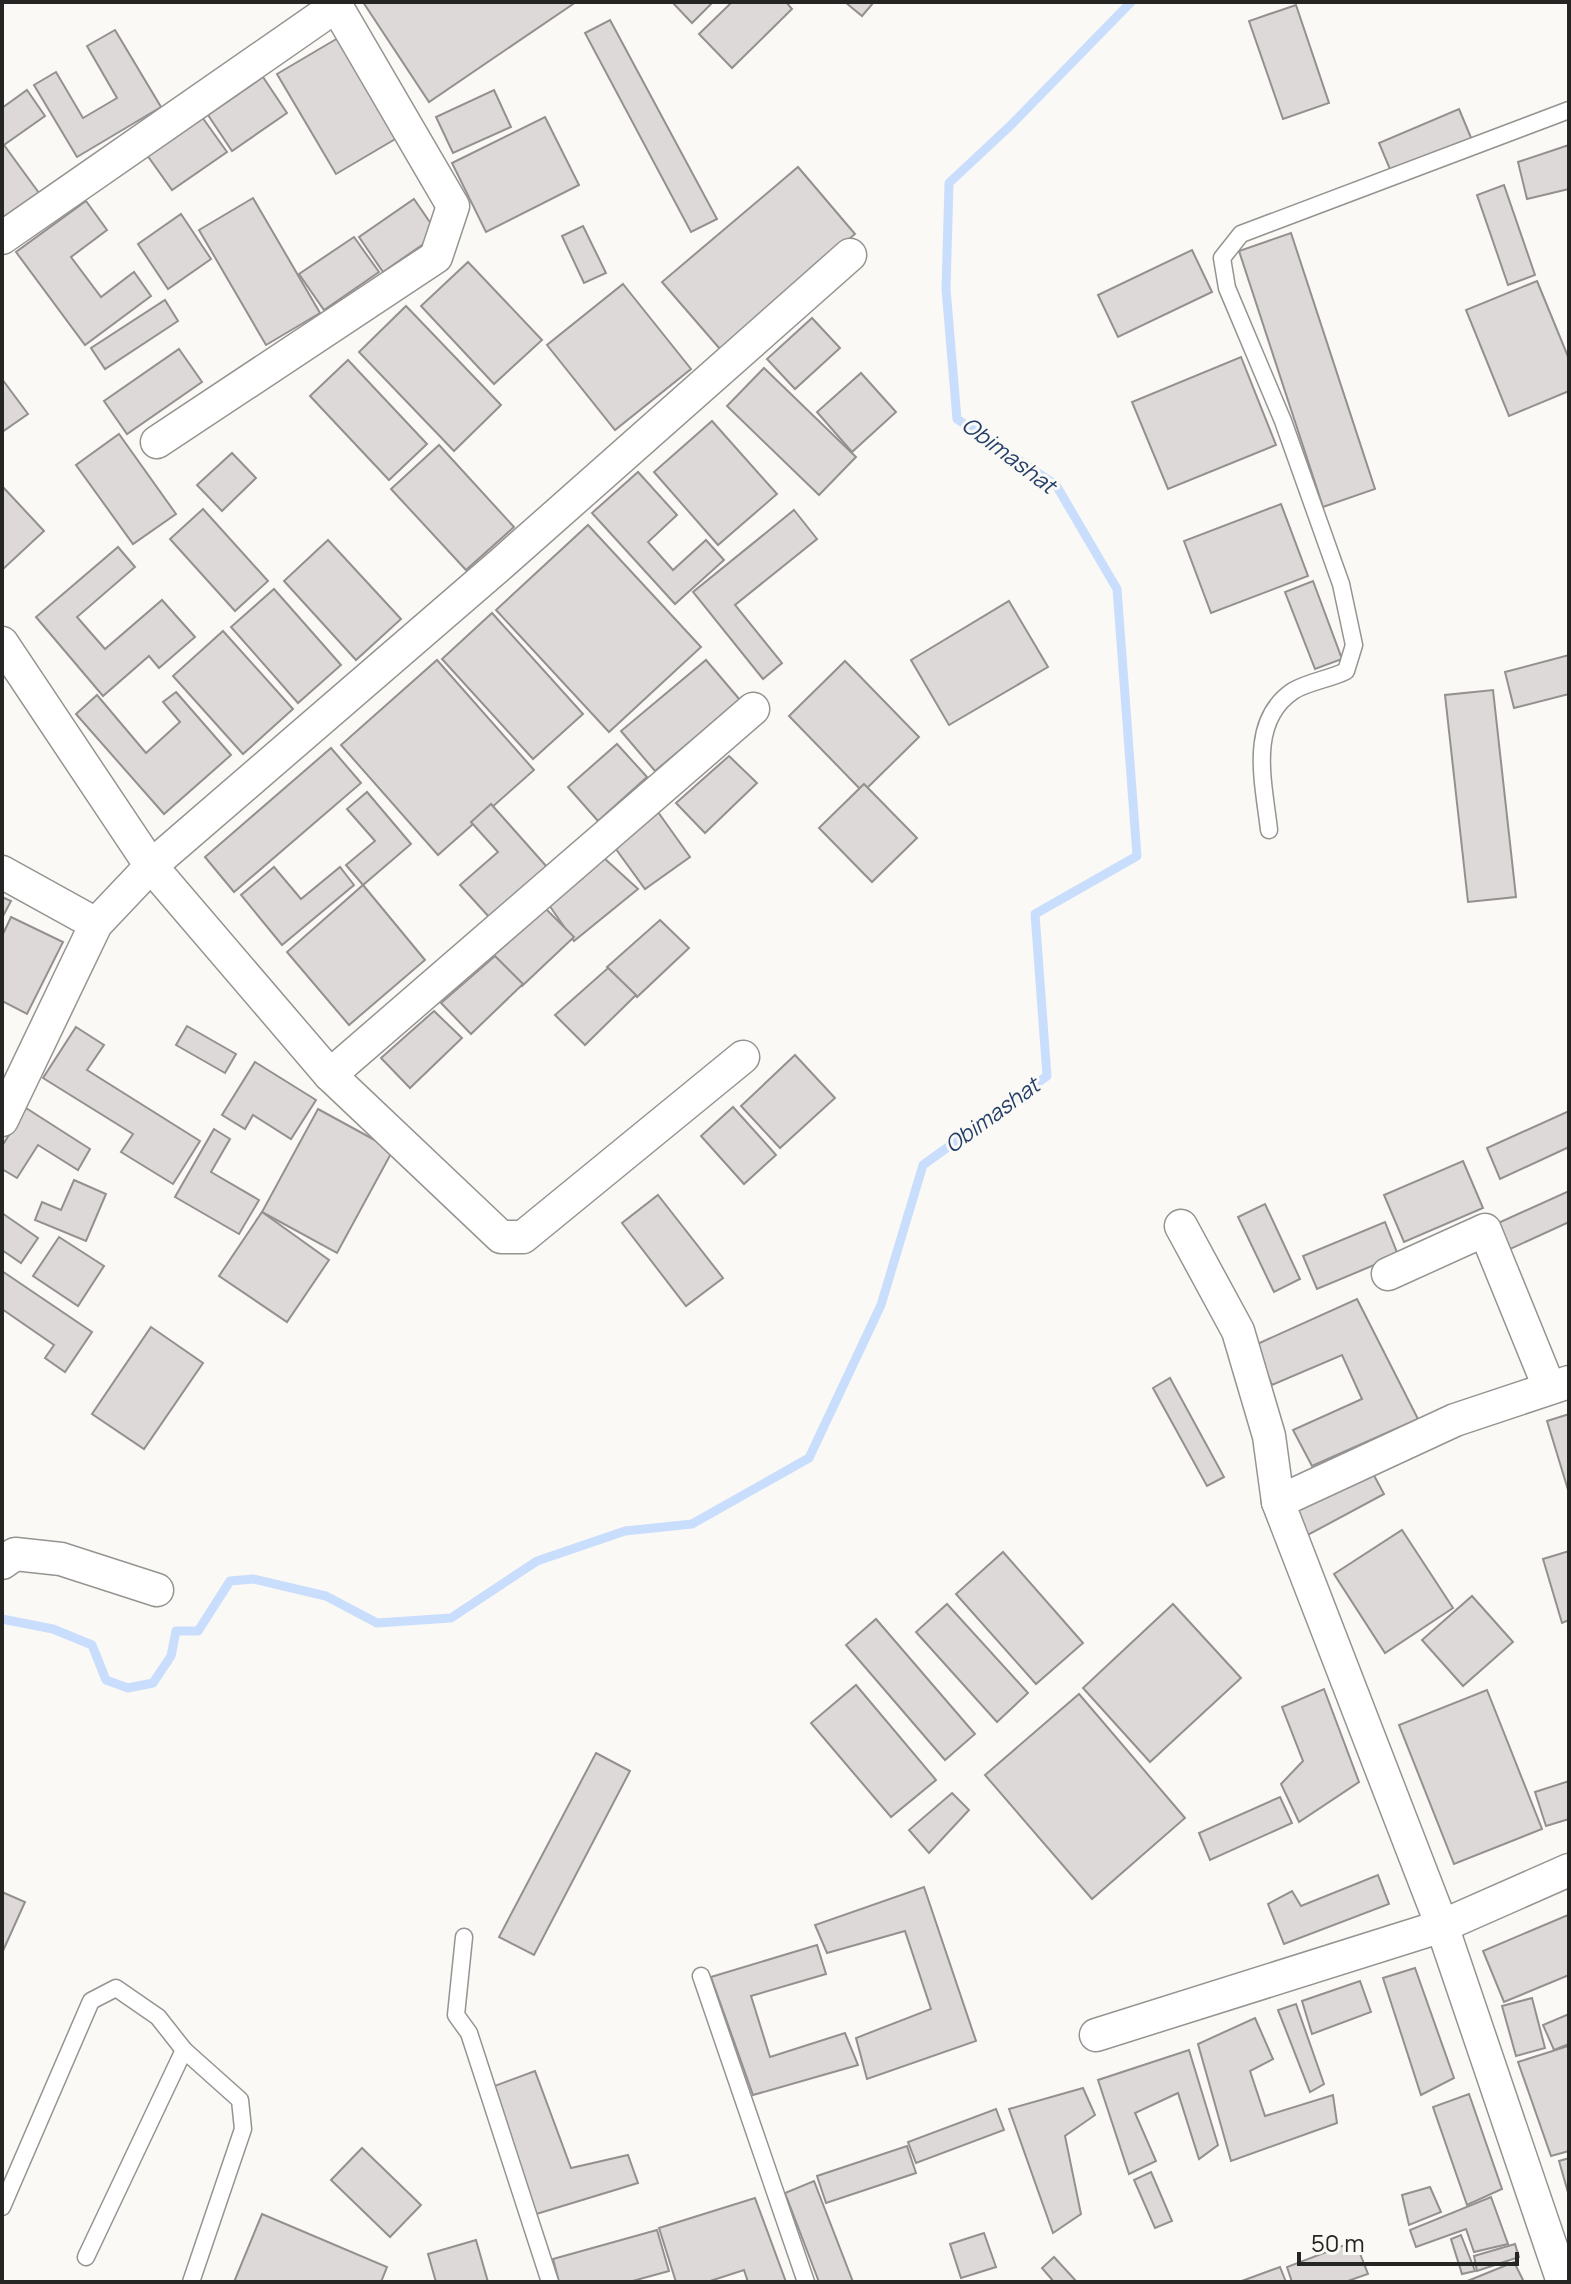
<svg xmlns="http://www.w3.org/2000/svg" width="1571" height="2284" viewBox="0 0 1571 2284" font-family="Manrope,sans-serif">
  <rect width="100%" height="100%" fill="#fbf9f6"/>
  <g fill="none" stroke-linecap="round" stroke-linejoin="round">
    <!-- stream -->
    <polyline stroke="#c9defd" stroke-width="9" points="2,1619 53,1629 92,1645 106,1680 128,1688 153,1683 171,1656 176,1631 198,1631 230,1581 253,1579 326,1596 377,1623 451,1618 537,1561 625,1531 692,1524 809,1458 881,1305 923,1165 1047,1076 1035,914 1137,856 1117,589 1056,485 957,419 946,289 949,183 1011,125 1131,2"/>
  </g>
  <!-- building -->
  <g fill="#ddd9d8" stroke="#94908f" stroke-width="2">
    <polygon points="363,2 576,2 429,102"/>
    <polygon points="672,2 713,2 692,23"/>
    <polygon points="732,2 786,2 792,9 732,68 699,34"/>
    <polygon points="845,2 874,2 862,16"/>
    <polygon points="1296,5 1329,103 1283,119 1249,21"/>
    <polygon points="610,20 717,219 691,232 585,33"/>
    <polygon points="115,30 161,107 77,157 34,85 56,72 83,118 117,98 87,46"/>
    <polygon points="338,38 397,138 336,174 277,74"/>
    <polygon points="263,77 287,113 232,151 208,115"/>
    <polygon points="27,90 45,116 4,145 39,193 2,219 2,108"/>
    <polygon points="494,90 511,127 453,153 436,117"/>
    <polygon points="1459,109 1472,140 1392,174 1379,143"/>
    <polygon points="202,117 227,152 172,190 147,155"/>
    <polygon points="545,117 579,185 486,232 452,163"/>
    <polygon points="1569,145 1569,189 1527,199 1518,162"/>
    <polygon points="798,167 855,234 720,349 662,282"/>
    <polygon points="1504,185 1535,275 1508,285 1477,195"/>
    <polygon points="253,198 320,313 266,345 199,230"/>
    <polygon points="414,199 438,234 383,272 359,237"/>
    <polygon points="86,201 107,230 71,257 101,297 134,272 151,296 85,345 16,252"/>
    <polygon points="181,214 211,259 168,289 138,244"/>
    <polygon points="583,226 606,273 584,283 562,236"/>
    <polygon points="1291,233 1375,489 1323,507 1239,251"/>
    <polygon points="354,237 379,272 324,310 299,274"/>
    <polygon points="1192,250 1212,292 1118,337 1098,295"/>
    <polygon points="468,262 542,340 494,384 421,306"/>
    <polygon points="1537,281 1569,359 1569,391 1509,416 1466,310"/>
    <polygon points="623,284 691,369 615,430 547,345"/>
    <polygon points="165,300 178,321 105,369 91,348"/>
    <polygon points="406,306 501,405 454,451 359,352"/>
    <polygon points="812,318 840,348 795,389 767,359"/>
    <polygon points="179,349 202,382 127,434 104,401"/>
    <polygon points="1241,357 1276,445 1168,489 1132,402"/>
    <polygon points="348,360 427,444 389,480 310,396"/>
    <polygon points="764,368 856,457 819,495 727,406"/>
    <polygon points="861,373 896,412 852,452 817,412"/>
    <polygon points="2,379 28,414 2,432"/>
    <polygon points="712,421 777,494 718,545 654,472"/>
    <polygon points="119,434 176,514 133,544 76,465"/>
    <polygon points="439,445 514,527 466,570 391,489"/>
    <polygon points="232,453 256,478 222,511 197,485"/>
    <polygon points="638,472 677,515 648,542 673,570 706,540 724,560 675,604 592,513"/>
    <polygon points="2,486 44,531 2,570"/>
    <polygon points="1281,504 1308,576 1211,613 1184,541"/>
    <polygon points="203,509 268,581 235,611 170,539"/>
    <polygon points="794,510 817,539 735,605 782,663 763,679 693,592"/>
    <polygon points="588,525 701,647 609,732 496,610"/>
    <polygon points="328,540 401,619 356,660 284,581"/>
    <polygon points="118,547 135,567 77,617 105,649 162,600 195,637 159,668 149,656 103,696 36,617"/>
    <polygon points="1313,581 1342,659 1315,669 1285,592"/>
    <polygon points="274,589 341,665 298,703 231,627"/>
    <polygon points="1009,601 1048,667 949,725 911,660"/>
    <polygon points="492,613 583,714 533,759 442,659"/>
    <polygon points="223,631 293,709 243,754 173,676"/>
    <polygon points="1569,655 1569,694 1514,708 1505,672"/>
    <polygon points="437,660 534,770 438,855 341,745"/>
    <polygon points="706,660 740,700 655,771 621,731"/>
    <polygon points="845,661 919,737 863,792 789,716"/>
    <polygon points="1493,690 1516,897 1468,902 1445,695"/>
    <polygon points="176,692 231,755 164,814 76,714 97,695 146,753 180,722 163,702"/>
    <polygon points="617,744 647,777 598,821 568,787"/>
    <polygon points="331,748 361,783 234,892 205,857"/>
    <polygon points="729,756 757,783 705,833 676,803"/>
    <polygon points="864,784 917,838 872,882 819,828"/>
    <polygon points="367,792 411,844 363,885 346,865 375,841 347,809"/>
    <polygon points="491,804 547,867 490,918 460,885 498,852 471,822"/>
    <polygon points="658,812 690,857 645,889 613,845"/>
    <polygon points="604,858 638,889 574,941 549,905"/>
    <polygon points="274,867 301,899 340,867 354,885 282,945 241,895"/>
    <polygon points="363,885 425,960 349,1025 287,952"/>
    <polygon points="2,897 11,901 2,918"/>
    <polygon points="546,909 574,937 522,986 493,956"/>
    <polygon points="11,917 63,942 27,1014 2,1001 2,936"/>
    <polygon points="660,920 689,948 637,997 607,967"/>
    <polygon points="495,956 523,984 471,1034 441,1003"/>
    <polygon points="608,968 636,995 585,1045 555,1015"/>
    <polygon points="434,1011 462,1038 410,1088 381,1058"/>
    <polygon points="187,1026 236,1054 225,1073 176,1045"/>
    <polygon points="76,1027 104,1045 87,1070 200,1141 173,1184 121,1152 133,1134 43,1078"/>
    <polygon points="795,1055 835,1098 780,1148 741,1106"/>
    <polygon points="255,1062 316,1100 291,1139 253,1115 245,1129 222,1115"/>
    <polygon points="733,1107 776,1155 744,1184 701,1136"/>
    <polygon points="26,1108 90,1149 78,1170 38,1145 17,1178 2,1169 2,1146"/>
    <polygon points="318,1109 393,1150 337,1253 262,1212"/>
    <polygon points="1569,1111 1569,1147 1500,1179 1487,1148"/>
    <polygon points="214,1129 230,1139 211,1172 259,1200 239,1234 175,1197"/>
    <polygon points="1463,1161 1483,1208 1404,1242 1384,1195"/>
    <polygon points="74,1180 106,1194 86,1241 35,1220 42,1202 61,1210"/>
    <polygon points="1569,1191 1569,1222 1508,1250 1496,1224"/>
    <polygon points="658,1195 723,1278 686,1306 622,1223"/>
    <polygon points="1265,1204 1300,1279 1274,1292 1238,1217"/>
    <polygon points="262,1212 329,1260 287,1322 219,1276"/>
    <polygon points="2,1213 38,1238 21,1263 2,1250"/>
    <polygon points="1385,1222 1398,1255 1317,1289 1303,1256"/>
    <polygon points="59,1237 104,1266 78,1306 33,1276"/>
    <polygon points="2,1271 92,1332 65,1372 45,1358 54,1345 2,1309"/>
    <polygon points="1357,1299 1418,1419 1312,1466 1293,1430 1362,1399 1342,1355 1272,1385 1255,1345"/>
    <polygon points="151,1327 203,1363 144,1449 92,1414"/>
    <polygon points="1170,1378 1224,1477 1207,1486 1153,1388"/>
    <polygon points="1569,1414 1569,1493 1547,1421"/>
    <polygon points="1370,1468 1384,1494 1304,1537 1290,1512"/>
    <polygon points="1402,1530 1453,1608 1385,1653 1334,1574"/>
    <polygon points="1569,1551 1569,1620 1562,1623 1543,1559"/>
    <polygon points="1003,1552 1083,1643 1036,1684 956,1594"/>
    <polygon points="1472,1596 1513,1642 1463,1686 1422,1640"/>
    <polygon points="947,1604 1028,1693 997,1722 916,1632"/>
    <polygon points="1173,1604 1241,1678 1150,1762 1083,1688"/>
    <polygon points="876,1619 975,1734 945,1760 846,1645"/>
    <polygon points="856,1685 936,1780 891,1817 811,1723"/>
    <polygon points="1324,1689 1359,1782 1299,1822 1281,1784 1303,1761 1282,1707"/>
    <polygon points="1487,1690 1542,1829 1454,1864 1399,1725"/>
    <polygon points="1079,1694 1185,1818 1092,1899 985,1775"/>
    <polygon points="596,1753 630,1771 534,1955 499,1937"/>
    <polygon points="1569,1781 1569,1819 1546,1826 1535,1792"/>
    <polygon points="952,1793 969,1810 929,1853 909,1830"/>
    <polygon points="1280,1797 1292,1823 1210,1860 1199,1833"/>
    <polygon points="1378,1875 1389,1904 1284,1944 1268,1904 1292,1891 1301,1906"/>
    <polygon points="924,1887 976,2041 867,2079 856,2038 931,2009 905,1931 827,1953 815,1925"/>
    <polygon points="2,1892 25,1902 2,1953"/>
    <polygon points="1568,1915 1569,1975 1504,2002 1483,1951"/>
    <polygon points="817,1945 826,1974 751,1996 770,2057 845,2033 858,2065 753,2095 711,1977"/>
    <polygon points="1415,1968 1454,2078 1421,2095 1383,1978"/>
    <polygon points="1360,1981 1371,2012 1312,2034 1302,2001"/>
    <polygon points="1532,1998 1545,2048 1516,2056 1502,2006"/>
    <polygon points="1296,2004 1324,2084 1310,2092 1278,2010"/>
    <polygon points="1569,2014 1569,2044 1554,2050 1543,2025"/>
    <polygon points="1255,2018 1273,2059 1250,2071 1265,2116 1333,2095 1337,2123 1231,2161 1198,2044"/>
    <polygon points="1568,2046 1569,2151 1551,2156 1518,2062"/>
    <polygon points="1189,2050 1218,2145 1199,2159 1178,2093 1135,2113 1156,2161 1129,2174 1098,2080"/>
    <polygon points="535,2071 571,2168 628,2155 638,2183 533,2215 489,2088"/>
    <polygon points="1083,2088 1095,2115 1065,2136 1081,2214 1053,2233 1009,2109"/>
    <polygon points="1469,2094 1502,2189 1467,2205 1433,2107"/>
    <polygon points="996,2109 1004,2130 916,2163 908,2142"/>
    <polygon points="907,2146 916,2173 826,2203 817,2176"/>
    <polygon points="362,2148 421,2205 390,2237 331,2180"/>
    <polygon points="1569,2158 1569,2196 1559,2161"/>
    <polygon points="1151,2172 1172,2221 1155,2228 1134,2180"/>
    <polygon points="814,2181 853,2282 819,2282 785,2193"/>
    <polygon points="1430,2187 1441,2212 1409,2225 1402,2195"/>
    <polygon points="1491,2197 1508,2244 1474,2252 1466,2229 1416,2247 1410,2230"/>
    <polygon points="755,2198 786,2282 748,2282 744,2270 707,2282 676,2282 659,2228"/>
    <polygon points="262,2214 387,2267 381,2282 234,2282"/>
    <polygon points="657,2230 669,2271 629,2282 559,2282 553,2259"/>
    <polygon points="984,2233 996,2267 961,2278 950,2244"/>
    <polygon points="1461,2235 1475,2271 1462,2274 1451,2239"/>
    <polygon points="476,2240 488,2282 436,2282 428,2254"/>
    <polygon points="1355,2241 1368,2274 1345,2282 1292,2282 1287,2267"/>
    <polygon points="1515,2244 1519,2257 1477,2271 1474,2256"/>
    <polygon points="1054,2257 1077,2282 1054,2282 1042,2268"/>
    <polygon points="1514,2262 1524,2282 1465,2282"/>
    <polygon points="1280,2267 1286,2282 1239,2282"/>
  </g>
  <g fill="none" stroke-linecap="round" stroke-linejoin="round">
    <!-- service casing -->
    <g stroke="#959491" stroke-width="19">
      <g id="service">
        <path d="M1269 830C1264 784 1247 722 1293 691 1307 682 1330 679 1346 671L1354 645 1341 584 1283 421 1227 288 1222 258 1241 234 1569 110"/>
        <polyline points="464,1937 456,2015 469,2033 550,2282"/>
        <polyline points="701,1976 806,2282"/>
        <polyline points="2,2207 91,2001 116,1988 158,2017 184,2050 240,2100 243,2129 191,2282"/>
        <polyline points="86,2257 184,2050"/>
      </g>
    </g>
    <!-- minor casing -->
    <g stroke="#959491" stroke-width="35">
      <g id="minor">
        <polyline points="2,238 336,6"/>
        <polyline points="157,442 436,257 453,206 334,2"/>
        <polyline points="2,643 151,866 330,1075 501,1237 523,1237 743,1057"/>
        <polyline points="2,872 96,924"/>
        <polyline points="330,1075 753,709"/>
        <polyline points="2,1120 96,924 151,866 502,563 850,255"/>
        <polyline points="1181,1226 1238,1331 1269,1436 1278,1502"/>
        <polyline points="1388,1274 1485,1230 1549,1387"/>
        <polyline points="2,1563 15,1554 61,1559 157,1590"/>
        <polyline points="1096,2035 1442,1926 1569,1870"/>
        <polyline points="1563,2282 1442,1926 1278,1502 1455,1420 1569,1382"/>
      </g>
    </g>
    <!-- service -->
    <use href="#service" stroke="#fff" stroke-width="16"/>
    <!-- minor -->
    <use href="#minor" stroke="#fff" stroke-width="32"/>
  </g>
  <g text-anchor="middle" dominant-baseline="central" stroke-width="6" stroke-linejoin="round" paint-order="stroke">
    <!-- water labels -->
    <g font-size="22" font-style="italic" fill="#233f68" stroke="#fbf9f6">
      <text transform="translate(1009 455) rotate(37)">Obimashat</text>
      <text transform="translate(992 1115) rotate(-36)">Obimashat</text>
    </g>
  </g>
  <!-- border -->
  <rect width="1571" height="2284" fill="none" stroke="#252524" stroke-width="8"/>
  <!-- scale -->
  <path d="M1299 2252v12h218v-12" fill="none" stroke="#252524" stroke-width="4"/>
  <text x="1311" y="2252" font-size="24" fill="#252524" stroke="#fbf9f6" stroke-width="6" paint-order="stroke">50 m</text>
</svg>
